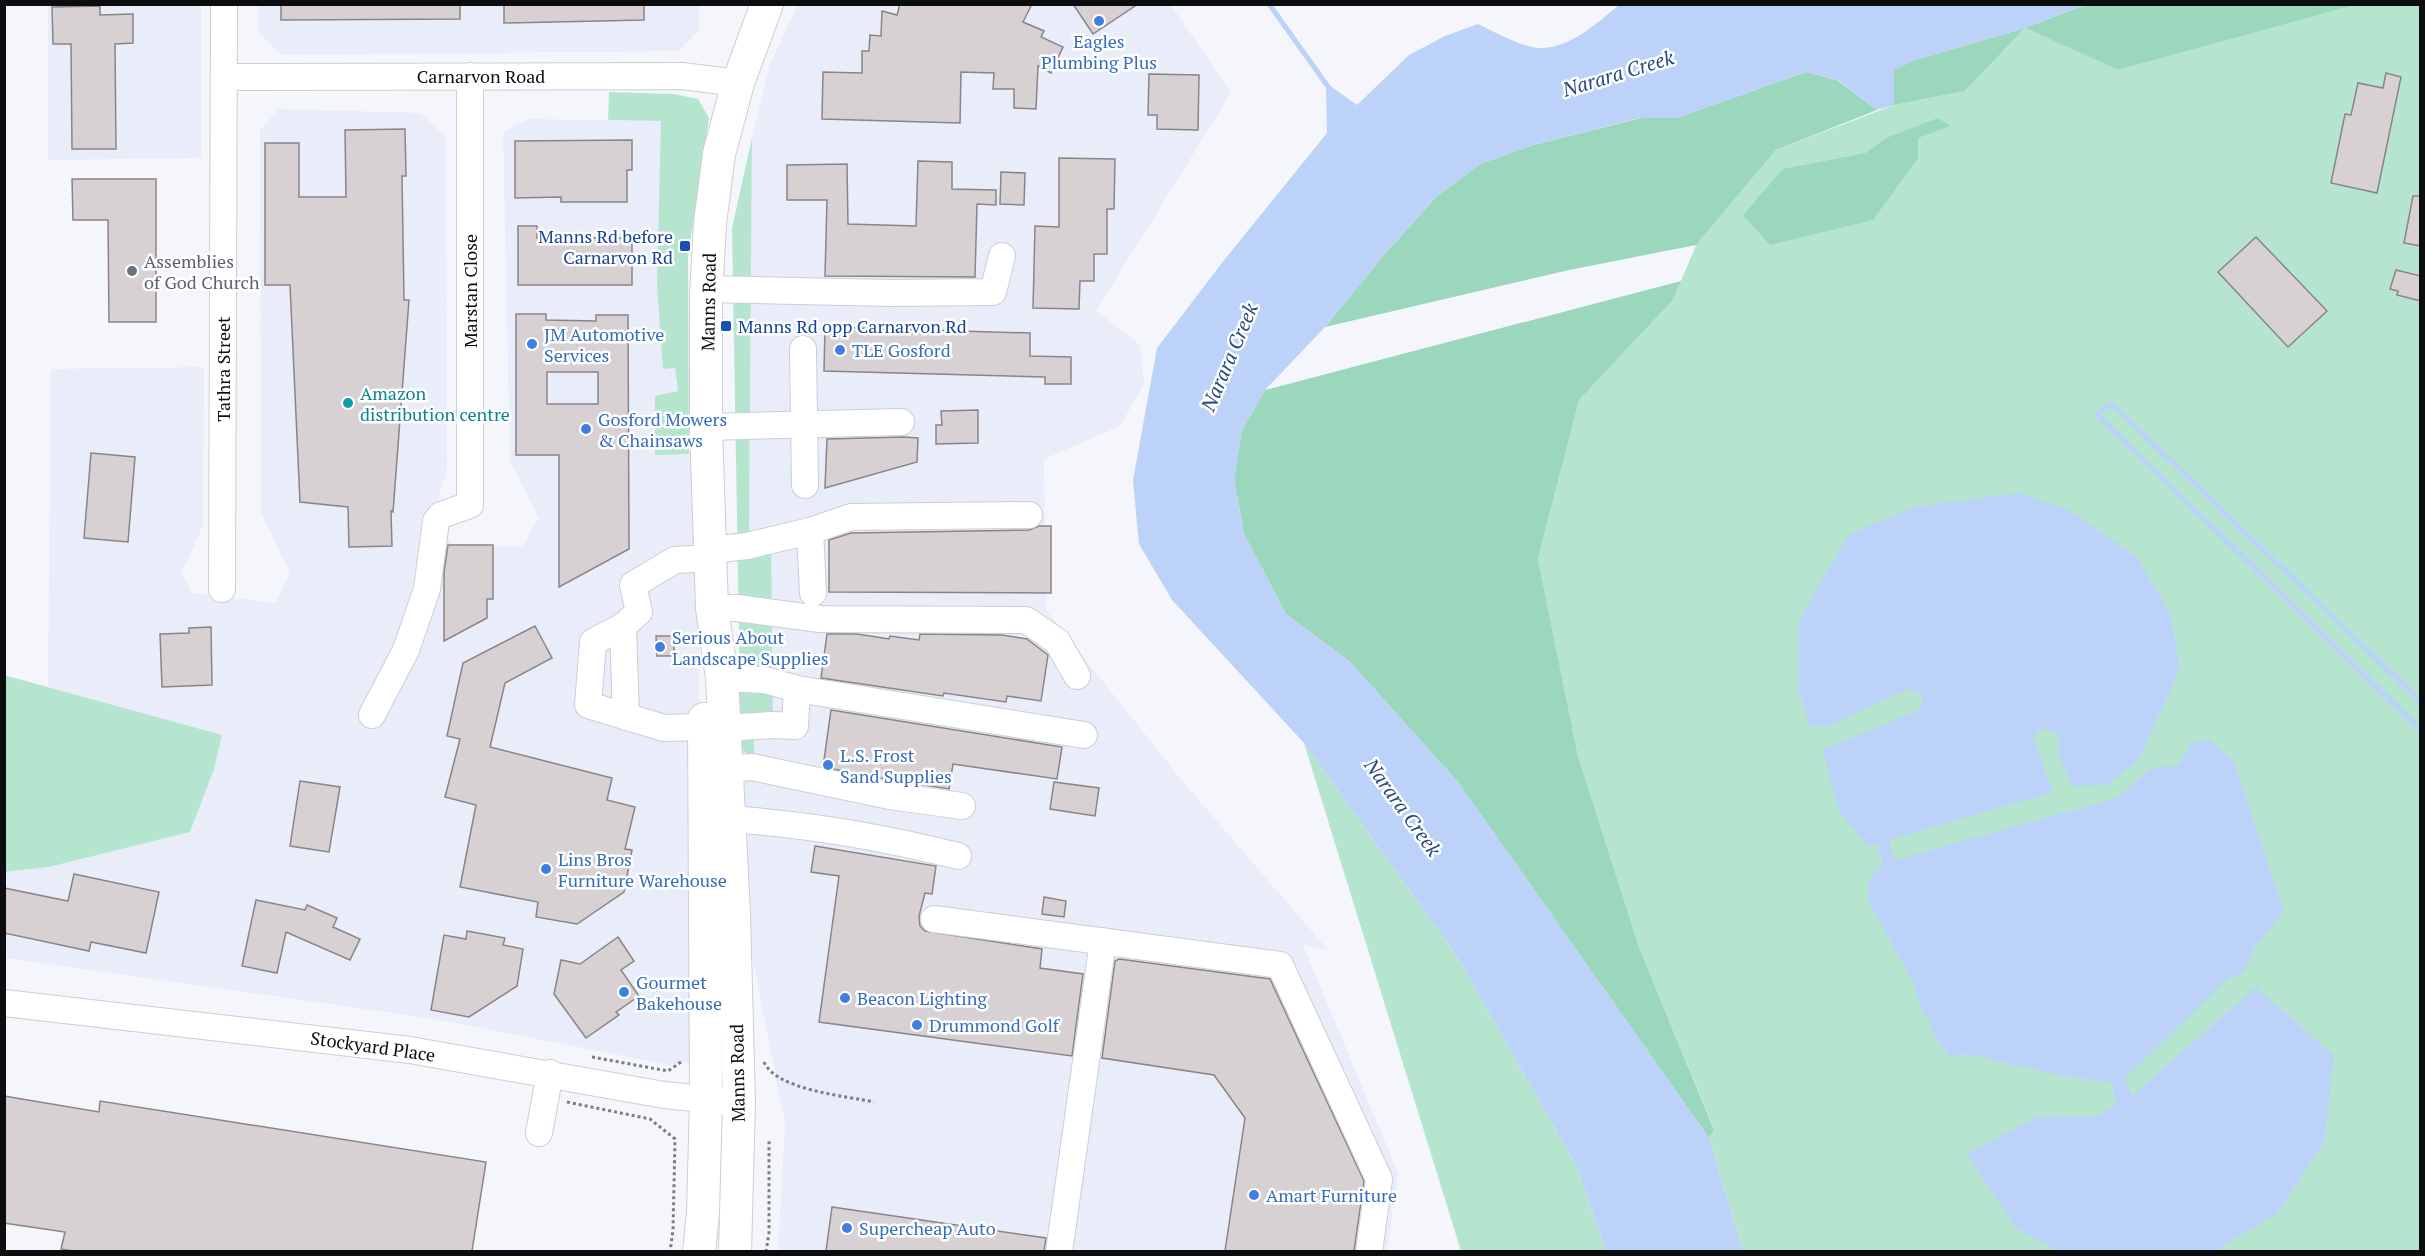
<svg xmlns="http://www.w3.org/2000/svg" width="2425" height="1256" viewBox="0 0 2425 1256" font-family="'PT Serif',serif">
  <rect width="100%" height="100%" fill="#f4f6fb"/>
  <!-- built -->
  <g fill="#e9edfa">
    <polygon points="48,5 201,5 201,158 48,160"/>
    <polygon points="258,5 699,5 699,30 678,51 282,55 258,32"/>
    <polygon points="798,5 1171,5 1231,93 1096,311 1140,345 1144,384 1120,426 1044,459 1046,610 1184,783 1329,951 1303,945 1398,1173 1387,1251 778,1251 785,1123 735,869 741,749 754,758 749,539 752,138 770,64"/>
    <polygon points="279,109 421,113 446,137 447,469 432,521 452,544 522,547 539,518 510,461 503,132 528,119 661,121 663,369 675,368 678,391 655,454 689,454 700,553 699,692 702,1060 669,1065 435,1019 5,958 5,872 49,867 190,832 221,735 48,687 51,369 204,367 203,525 181,574 192,593 276,603 290,573 261,513 260,130"/>
  </g>
  <!-- green -->
  <g fill="#b6e5cf">
    <polygon points="2355,5 2420,5 2420,1251 1743,1251 1709,1138 1714,1129 1639,947 1578,756 1538,559 1579,400 1673,300 1696,245 1776,150 1894,105 1965,91 2025,28 2118,70"/>
    <polygon points="609,92 674,94 698,99 709,118 688,256 689,454 655,455 655,396 678,391 675,368 663,369 657,286 661,121 608,120"/>
    <polygon points="752,138 749,539 771,531 773,735 754,733 754,759 741,749 732,228"/>
    <polygon points="4,675 222,735 214,769 190,832 49,867 5,872"/>
    <polygon points="1304,743 1457,956 1577,1167 1606,1251 1461,1251"/>
  </g>
  <!-- forest -->
  <g fill="#9bd7bc">
    <polygon points="2085,5 2355,5 2118,70 2025,28 1965,91 1894,105 1893,70 1915,60 2025,28"/>
    <polygon points="1806,72 1837,80 1877,110 1776,150 1696,245 1569,270 1325,327 1384,255 1437,196 1480,164 1533,145 1641,118 1676,118"/>
    <polygon points="1938,118 1950,126 1918,138 1918,158 1873,220 1770,245 1743,215 1783,169 1866,153 1886,138"/>
    <polygon points="1681,281 1673,300 1579,400 1538,559 1578,756 1639,947 1714,1130 1709,1138 1458,782 1349,661 1286,614 1244,534 1234,479 1242,430 1265,390"/>
  </g>
  <!-- water -->
  <g fill="#bcd2f8">
    <path d="M1619 5H2085L2025 28 1915 60 1894 70V105L1877 110 1838 80 1806 72 1676 118H1640L1533 145 1480 164 1437 196 1384 255 1325 327 1265 390 1242 430 1234 479 1244 534 1286 614 1349 661 1458 782 1709 1138 1743 1251H1606L1577 1167 1457 956 1304 743 1172 600 1139 544 1133 480 1157 348 1225 259 1327 133 1326 83 1357 105 1409 55 1445 36 1478 24C1492 31 1524 48 1539 48 1570 49 1597 23 1619 5Z"/>
    <polygon points="2018,493 2070,511 2137,557 2171,615 2180,669 2138,761 2106,785 2072,786 2059,756 2059,735 2046,729 2038,731 2034,739 2053,792 1889,840 1895,860 2117,798 2152,768 2179,765 2190,744 2208,739 2234,761 2284,911 2255,947 2243,972 2229,978 2125,1078 2132,1096 2256,987 2334,1056 2324,1143 2277,1214 2214,1251 2059,1251 2017,1229 1967,1154 2037,1117 2098,1116 2116,1105 2112,1083 2054,1074 1968,1054 1950,1057 1938,1042 1938,1037 1933,1035 1929,1020 1922,1011 1914,984 1868,900 1868,880 1883,864 1877,844 1868,847 1840,812 1822,750 1919,710 1923,697 1920,693 1908,689 1827,727 1810,726 1799,692 1799,622 1821,580 1850,534 1914,507"/>
  </g>
  <g fill="none" stroke-linecap="round" stroke-linejoin="round">
    <!-- stream -->
    <g stroke="#bcd2f8" stroke-width="5">
      <polyline points="1269,4 1329,88"/>
      <polyline points="2420,701 2111,403 2097,415 2420,729"/>
    </g>
  </g>
  <!-- building -->
  <g fill="#d8d1d4" stroke="#8a8487" stroke-width="1.5" fill-rule="evenodd">
    <polygon points="281,4 460,4 460,19 281,20"/>
    <polygon points="504,4 644,4 644,20 504,23"/>
    <polygon points="900,4 1032,4 1023,22 1044,31 1041,37 1063,47 1051,73 1038,66 1036,109 1014,108 1014,89 993,89 994,73 961,72 960,123 822,119 823,72 862,73 862,51 869,51 870,35 881,36 882,11 897,15"/>
    <polygon points="1073,4 1138,4 1093,34"/>
    <polygon points="100,6 100,15 133,14 133,43 115,44 116,149 72,149 71,44 53,44 52,7"/>
    <polygon points="2386,73 2401,77 2377,193 2331,183 2345,114 2351,115 2358,83 2383,88"/>
    <polygon points="1149,74 1199,75 1198,130 1157,129 1157,115 1148,115"/>
    <polygon points="405,129 406,176 402,176 404,300 409,300 393,512 391,511 392,546 349,547 348,507 300,502 290,285 265,285 265,143 299,143 299,197 346,197 345,130"/>
    <polygon points="632,140 632,170 627,170 627,202 561,202 561,197 515,198 515,141"/>
    <polygon points="1059,158 1115,159 1114,209 1107,209 1107,254 1094,254 1094,281 1080,281 1079,309 1033,308 1035,226 1059,227"/>
    <polygon points="918,161 952,162 952,189 996,190 996,205 977,204 975,277 825,276 827,200 787,200 787,165 847,164 848,224 916,226"/>
    <polygon points="1001,172 1025,173 1024,205 1000,204"/>
    <polygon points="72,179 156,179 156,322 109,322 108,220 73,220"/>
    <polygon points="2413,196 2421,196 2421,246 2404,243"/>
    <polygon points="518,226 537,226 537,238 632,238 632,285 518,285"/>
    <polygon points="2256,237 2327,311 2288,347 2218,272"/>
    <polygon points="2396,270 2421,276 2421,301 2397,295 2398,291 2390,289"/>
    <path d="M516 314H546V320L596 321V315H628L629 549 559 587V455H516ZM547 372H598V404H547Z"/>
    <polygon points="825,327 1030,333 1030,356 1071,357 1071,384 1045,384 1045,377 824,371"/>
    <polygon points="978,410 978,443 936,444 936,425 942,425 941,411"/>
    <polygon points="903,437 918,438 917,462 825,488 827,439"/>
    <polygon points="91,453 135,457 128,542 84,538"/>
    <polygon points="1039,526 1051,526 1051,593 829,592 829,540 851,533 1029,530"/>
    <polygon points="448,545 493,545 493,599 487,599 487,618 444,641 444,572"/>
    <polygon points="535,626 552,658 505,683 490,747 612,778 607,800 635,807 625,849 632,850 624,892 577,924 536,917 538,902 460,887 476,805 445,797 460,739 447,736 463,663"/>
    <polygon points="211,627 212,685 162,687 160,634 189,633 189,628"/>
    <polygon points="827,634 857,634 889,639 890,636 919,640 920,634 1002,635 1027,639 1048,655 1041,701 1007,696 1006,702 944,693 943,696 821,678"/>
    <polygon points="656,636 674,636 674,656 657,656"/>
    <polygon points="831,710 1062,747 1057,779 953,764 949,789 873,777 823,767"/>
    <polygon points="300,781 340,787 329,852 290,846"/>
    <polygon points="1054,782 1099,788 1095,816 1050,809"/>
    <polygon points="815,846 936,866 932,894 925,893 919,916 920,926 925,931 1042,949 1040,968 1083,974 1072,1056 819,1022 839,876 811,872"/>
    <polygon points="74,874 159,892 146,953 91,942 89,951 4,933 4,888 68,901"/>
    <polygon points="1044,897 1066,901 1064,917 1042,914"/>
    <polygon points="256,900 305,910 307,905 337,918 333,927 360,939 350,960 286,932 277,973 242,966"/>
    <polygon points="467,931 505,938 503,945 523,949 517,986 469,1017 431,1010 444,935 466,939"/>
    <polygon points="618,937 634,961 621,970 639,996 616,1012 619,1015 586,1038 554,994 561,960 580,964"/>
    <polygon points="1119,959 1270,979 1364,1181 1354,1251 1225,1251 1245,1118 1214,1075 1102,1058 1115,961"/>
    <polygon points="4,1096 99,1112 100,1101 486,1162 472,1251 74,1251 61,1249 65,1232 4,1223"/>
    <polygon points="832,1207 1046,1238 1044,1251 826,1251"/>
  </g>
  <g fill="none" stroke-linecap="round" stroke-linejoin="round">
    <!-- minor casing -->
    <g stroke="#ccced3" stroke-width="28">
      <g id="minor">
        <polyline points="224,77 682,76 738,83"/>
        <polyline points="707,289 891,293 993,292 1002,256"/>
        <polyline points="803,349 805,485"/>
        <polyline points="706,427 901,422"/>
        <polyline points="810,531 851,517 1029,515"/>
        <polyline points="711,550 747,546 810,531 813,593"/>
        <polyline points="222,589 224,4"/>
        <polyline points="712,608 737,608 820,619 1026,620 1057,641 1077,676"/>
        <polyline points="623,626 639,612 633,585 675,560 711,558"/>
        <polyline points="722,678 765,680 797,689 1084,735"/>
        <polyline points="372,715 406,650 427,589 436,521 441,515 470,505 470,76"/>
        <polyline points="626,717 623,626 593,642 588,705 664,728 704,727"/>
        <polyline points="724,728 772,725 795,726 797,689"/>
        <polyline points="726,769 752,767 890,796 962,806"/>
        <path d="M728 819C806 824 882 837 958 856"/>
        <polyline points="934,919 1280,965 1379,1179 1369,1252"/>
        <polyline points="4,1003 410,1050 664,1095 723,1101"/>
        <polyline points="539,1133 550,1073"/>
        <polyline points="1059,1252 1103,941"/>
      </g>
    </g>
    <!-- major casing -->
    <g stroke="#ccced3" stroke-width="34">
      <g id="major">
        <polyline points="699,1252 703,1213 706,1099 704,719"/>
        <polyline points="735,1252 739,1102 734,913 722,678 712,608 706,427 706,296 710,223 719,154 738,83 767,4"/>
      </g>
    </g>
    <!-- path -->
    <g stroke="#7b7d80" stroke-width="3" stroke-dasharray="3 3" stroke-linecap="butt">
      <polyline points="592,1057 668,1071 681,1062"/>
      <path d="M764 1062C776 1090 846 1096 874 1102"/>
      <polyline points="567,1102 650,1119 675,1139 673,1230 670,1252"/>
      <polyline points="766,1252 769,1233 769,1140"/>
    </g>
    <!-- minor -->
    <use href="#minor" stroke="#fff" stroke-width="26"/>
    <!-- major -->
    <use href="#major" stroke="#fff" stroke-width="32"/>
  </g>
  <!-- markers -->
  <g fill="#3f7fe0" stroke="#fff" stroke-width="2">
    <circle cx="1099" cy="21" r="6"/>
    <circle cx="532" cy="344" r="6"/>
    <circle cx="840" cy="350" r="6"/>
    <circle cx="586" cy="429" r="6"/>
    <circle cx="660" cy="647" r="6"/>
    <circle cx="828" cy="765" r="6"/>
    <circle cx="546" cy="869" r="6"/>
    <circle cx="624" cy="992" r="6"/>
    <circle cx="845" cy="998" r="6"/>
    <circle cx="917" cy="1025" r="6"/>
    <circle cx="1254" cy="1195" r="6"/>
    <circle cx="847" cy="1228" r="6"/>
  </g>
  <g fill="#1a4fb4" stroke="#fff" stroke-width="2">
    <rect x="679" y="240" width="12" height="12" rx="3"/>
    <rect x="720" y="320" width="12" height="12" rx="3"/>
  </g>
  <circle fill="#6b7280" stroke="#fff" stroke-width="2" cx="132" cy="271" r="6"/>
  <circle fill="#0f9aa8" stroke="#fff" stroke-width="2" cx="348" cy="403" r="6"/>
  <g text-anchor="middle" dominant-baseline="central" stroke-width="5" stroke-linejoin="round" paint-order="stroke">
    <!-- shop labels -->
    <g font-size="18" fill="#366cbe" stroke="#fff" text-anchor="start">
      <text x="1099" y="41" text-anchor="middle">Eagles<tspan x="1099" dy="21">Plumbing Plus</tspan></text>
      <text x="544" y="334">JM Automotive<tspan x="544" dy="21">Services</tspan></text>
      <text x="852" y="350">TLE Gosford</text>
      <text x="598" y="419">Gosford Mowers<tspan x="598" dy="21">&amp; Chainsaws</tspan></text>
      <text x="672" y="637">Serious About<tspan x="672" dy="21">Landscape Supplies</tspan></text>
      <text x="840" y="755">L.S. Frost<tspan x="840" dy="21">Sand Supplies</tspan></text>
      <text x="558" y="859">Lins Bros<tspan x="558" dy="21">Furniture Warehouse</tspan></text>
      <text x="636" y="982">Gourmet<tspan x="636" dy="21">Bakehouse</tspan></text>
      <text x="857" y="998">Beacon Lighting</text>
      <text x="929" y="1025">Drummond Golf</text>
      <text x="1266" y="1195">Amart Furniture</text>
      <text x="859" y="1228">Supercheap Auto</text>
    </g>
    <!-- street labels -->
    <g font-size="18" fill="#0c0d0e" stroke="#fff">
      <text x="481" y="76">Carnarvon Road</text>
      <text transform="translate(470 291) rotate(-90)">Marstan Close</text>
      <text transform="translate(708 302) rotate(-89)">Manns Road</text>
      <text transform="translate(223 369) rotate(-90)">Tathra Street</text>
      <text transform="translate(373 1046) rotate(8)">Stockyard Place</text>
      <text transform="translate(737 1073) rotate(-91)">Manns Road</text>
    </g>
    <!-- transit labels -->
    <g font-size="18" fill="#164399" stroke="#fff" text-anchor="end">
      <text x="673" y="236">Manns Rd before<tspan x="673" dy="21">Carnarvon Rd</tspan></text>
      <text x="738" y="326" text-anchor="start">Manns Rd opp Carnarvon Rd</text>
    </g>
    <!-- worship labels -->
    <g font-size="18" fill="#5b616d" stroke="#fff" text-anchor="start">
      <text x="144" y="261">Assemblies<tspan x="144" dy="21">of God Church</tspan></text>
    </g>
    <!-- culture labels -->
    <g font-size="18" fill="#0d838f" stroke="#fff" text-anchor="start">
      <text x="360" y="393">Amazon<tspan x="360" dy="21">distribution centre</tspan></text>
    </g>
    <!-- water labels -->
    <g font-size="20" font-style="italic" fill="#294982" stroke="#fff">
      <text transform="translate(1618 73) rotate(-17)">Narara Creek</text>
      <text transform="translate(1229 357) rotate(-67)">Narara Creek</text>
      <text transform="translate(1403 807) rotate(54)">Narara Creek</text>
    </g>
  </g>
  <!-- border -->
  <rect width="2425" height="1256" fill="none" stroke="#0c0d0e" stroke-width="12"/>
</svg>
